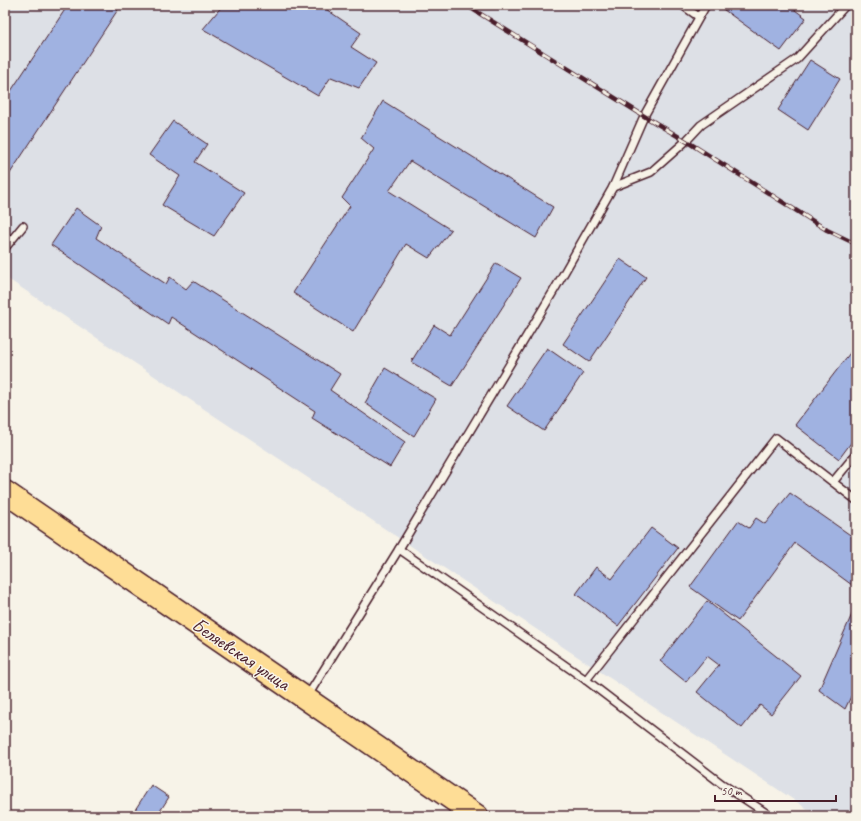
<svg xmlns="http://www.w3.org/2000/svg" width="861" height="821" viewBox="0 0 861 821" font-family="Caveat,sans-serif">
  <rect width="100%" height="100%" fill="#f7f3e8"/>
  <filter id="ink" filterUnits="userSpaceOnUse"><feTurbulence type="fractalNoise" baseFrequency=".025" numOctaves="2"/><feDisplacementMap in="SourceGraphic" scale="8" xChannelSelector="R" yChannelSelector="G"/><feConvolveMatrix kernelMatrix="1 2 1 2 8 2 1 2 1" color-interpolation-filters="sRGB"/></filter>
  <g filter="url(#ink)">
    <!-- built -->
    <polygon fill="#dde0e6" points="5,5 856,5 856,816 818,816 5,277"/>
    <!-- building -->
    <g fill="#a0b2e1" stroke="#4a1f2b">
      <polygon points="68,5 121,5 5,181 5,100"/>
      <polygon points="223,5 320,5 361,33 351,47 376,63 359,88 331,77 318,96 203,29"/>
      <polygon points="721,5 788,5 806,18 781,51 720,7"/>
      <polygon points="810,60 840,79 808,130 778,110"/>
      <polygon points="383,101 553,207 536,238 410,161 389,191 451,230 429,258 406,244 353,332 293,293 350,206 342,198 374,149 361,138"/>
      <polygon points="173,121 207,144 195,162 244,193 214,236 162,205 180,176 149,155"/>
      <polygon points="76,208 101,226 96,238 166,284 170,277 186,289 193,281 340,374 330,390 405,442 390,467 312,418 315,411 171,317 168,324 51,245"/>
      <polygon points="620,259 646,277 589,362 563,344"/>
      <polygon points="496,263 521,278 452,386 411,362 434,325 450,335"/>
      <polygon points="856,345 856,436 839,459 795,425"/>
      <polygon points="547,348 583,373 544,431 507,406"/>
      <polygon points="385,368 436,399 414,436 365,403"/>
      <polygon points="790,493 856,539 856,588 795,543 738,621 690,587 738,521 749,528 756,518 765,524"/>
      <polygon points="651,528 678,548 618,626 576,594 596,567 612,579"/>
      <polygon points="707,601 801,676 771,714 760,705 742,728 697,692 719,665 707,656 686,682 660,661"/>
      <polygon points="856,605 856,686 845,709 819,690"/>
      <polygon points="151,785 169,797 157,816 131,816"/>
    </g>
    <g fill="none" stroke-linecap="round" stroke-linejoin="round">
      <!-- lane casing -->
      <g stroke="#4a1f2b" stroke-width="10">
        <g id="lane">
          <polyline points="682,5 699,17"/>
          <polyline points="613,187 651,172 686,141 701,125 797,59 846,5"/>
          <polyline points="5,248 23,226"/>
          <polyline points="833,482 856,454"/>
          <polyline points="399,549 586,680 722,784 766,813 768,816"/>
          <polyline points="586,680 776,438 856,500"/>
          <polyline points="307,697 399,549 556,287 613,187 644,116 706,5"/>
        </g>
      </g>
      <!-- primary casing -->
      <g stroke="#4a1f2b" stroke-width="25">
        <polyline id="primary" points="5,492 477,816"/>
      </g>
      <!-- lane -->
      <use href="#lane" stroke="#f7f3e8" stroke-width="7"/>
      <!-- primary -->
      <use href="#primary" stroke="#fedd96" stroke-width="22"/>
      <!-- rail casing -->
      <g stroke="#4a1f2b" stroke-width="4.5">
        <polyline id="rail" points="466,5 644,116 686,141 827,230 856,244"/>
      </g>
      <!-- rail -->
      <use href="#rail" stroke="#f7f3e8" stroke-width="3" stroke-dasharray="9" stroke-linecap="butt"/>
    </g>
  </g>
  <g text-anchor="middle" dominant-baseline="central" stroke-width="3" stroke-linejoin="round" paint-order="stroke">
    <!-- street labels -->
    <g font-size="20" fill="#4a1f2b" stroke="#f7f3e8">
      <text transform="translate(241 654) rotate(34)">Беляевская улица</text>
    </g>
  </g>
  <!-- margin -->
  <rect width="861" height="821" fill="none" stroke="#f7f3e8" stroke-width="20"/>
  <rect x="10" y="10" width="841" height="801" fill="none" stroke="#4a1f2b" stroke-width="1.5" filter="url(#ink)"/>
  <!-- scale -->
  <path d="M715 795v6h121v-6" fill="none" stroke="#4a1f2b" stroke-width="2"/>
  <text x="721" y="795" font-size="12" fill="#4a1f2b" stroke="#f7f3e8" stroke-width="3" paint-order="stroke">50 m</text>
</svg>
